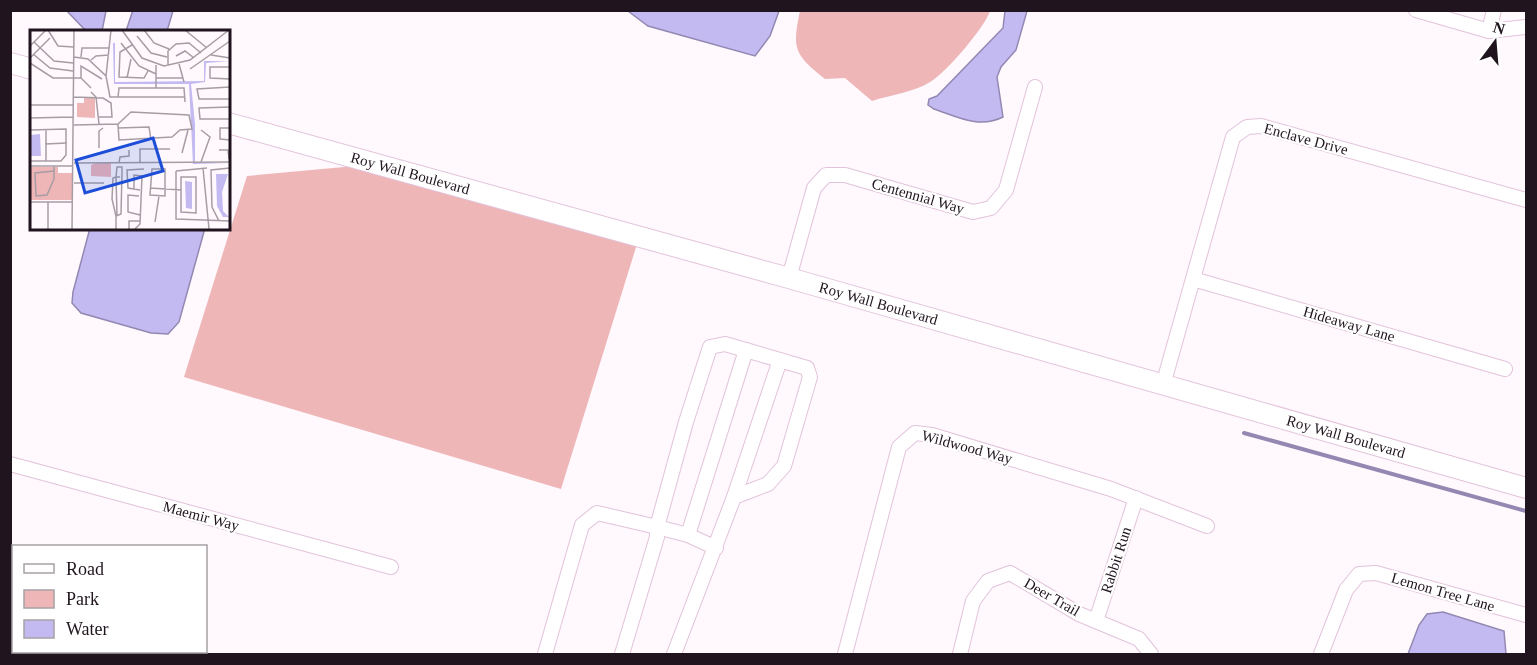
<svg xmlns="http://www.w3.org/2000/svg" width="1537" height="665" viewBox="0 0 1537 665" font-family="Georgia,serif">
  <rect width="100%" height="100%" fill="#fff8fd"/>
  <!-- green -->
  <g fill="#efb6b8">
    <path d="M800 11V10L990 11C985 27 946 73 930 82 915 92 890 95 872 101L845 78 825 79C794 54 792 49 800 11Z"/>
    <polygon points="355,166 637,244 561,489 184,377 247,176"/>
  </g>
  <!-- water -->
  <g fill="#c3baf2" stroke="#9288b2" stroke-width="1.5">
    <polygon points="133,10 173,10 173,11 167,31 126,31"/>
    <polygon points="67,11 106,11 102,31 86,31"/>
    <polygon points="628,11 779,11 770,36 755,56 648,26"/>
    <path d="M1005 11H1027L1016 50 1001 67 997 77 1003 117C979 129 958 117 934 109L928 105 929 99 937 96 1003 28Z"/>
    <polygon points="90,228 205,228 179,322 168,334 151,333 81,313 72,303 73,292"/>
    <polygon points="1443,612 1504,631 1506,654 1408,654 1419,625 1427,614"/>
  </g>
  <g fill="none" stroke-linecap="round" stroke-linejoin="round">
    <!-- stream -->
    <polyline stroke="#9288b2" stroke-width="4" points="1244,433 1526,511"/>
    <!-- street casing -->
    <g stroke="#e2c3db" stroke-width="16">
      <g id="street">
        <polyline points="1416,10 1489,31 1526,27"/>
        <polyline points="1489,31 1494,10"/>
        <polyline points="789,278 814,188 826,175 845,175 973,212 991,208 1006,190 1035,87"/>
        <polyline points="1193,279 1505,369"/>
        <polyline points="1163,385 1233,137 1247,127 1261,126 1526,200"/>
        <polyline points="10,464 391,567"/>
        <polyline points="734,497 780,360"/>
        <polyline points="688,535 746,350"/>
        <polyline points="1096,621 1136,498"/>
        <polyline points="545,654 582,525 597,513 657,527 657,537 622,654"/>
        <polyline points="674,654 734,497 768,484 784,466 810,377 807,368 725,344 710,347 686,422 657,527 688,535 716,548"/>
        <polyline points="845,654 899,447 915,433 932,435 1111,489 1207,526"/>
        <polyline points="960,654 973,601 988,581 1010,573 1079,614 1139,639 1151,654"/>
        <polyline points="1321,654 1346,590 1359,574 1376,573 1526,615"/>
      </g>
    </g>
    <!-- secondary casing -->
    <g stroke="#e2c3db" stroke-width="22">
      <g id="secondary">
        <polyline points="10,63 32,69"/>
        <path id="s1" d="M228 123 789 278 1526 488"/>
      </g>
    </g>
    <!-- street -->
    <use href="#street" stroke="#fff" stroke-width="14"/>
    <!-- secondary -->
    <use href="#secondary" stroke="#fff" stroke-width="20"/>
  </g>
  <g text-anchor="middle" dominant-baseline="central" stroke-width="4.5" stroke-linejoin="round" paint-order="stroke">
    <!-- street labels -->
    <g font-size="15" fill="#20151e" stroke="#fff">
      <text transform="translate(1306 139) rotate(15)">Enclave Drive</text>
      <text stroke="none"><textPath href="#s1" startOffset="189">Roy Wall Boulevard</textPath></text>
      <text transform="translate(918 196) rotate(16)">Centennial Way</text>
      <text stroke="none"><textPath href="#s1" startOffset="675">Roy Wall Boulevard</textPath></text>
      <text transform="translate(1349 324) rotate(16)">Hideaway Lane</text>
      <text stroke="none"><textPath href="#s1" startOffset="1161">Roy Wall Boulevard</textPath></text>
      <text transform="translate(967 447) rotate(15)">Wildwood Way</text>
      <text transform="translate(201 516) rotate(15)">Maemir Way</text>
      <text transform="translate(1116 560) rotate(-72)">Rabbit Run</text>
      <text transform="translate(1443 592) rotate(16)">Lemon Tree Lane</text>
      <text transform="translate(1052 597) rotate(30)">Deer Trail</text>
    </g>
  </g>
  <!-- overview -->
  <g transform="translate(30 30)">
    <rect width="200" height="200" fill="#fff8fd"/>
    <path d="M54 68H65V88L47 87V73H54ZM66 133H81V147L61 146V135ZM0 137H28V143H43L42 170H0Z" fill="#efb6b8"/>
    <path d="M61 12 85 13V52L174 51V31H199L176 33 175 52 161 54 165 94V133L199 134H163L159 54H84L83 13ZM10 104 11 126H0V105ZM186 144H198L192 162 193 181 199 187H193L187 176ZM155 151 162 152V179L156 178Z" fill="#c3baf2"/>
    <path fill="none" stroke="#a69da4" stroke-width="1.5" d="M18 0 28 16 44 17M92 0 112 28 134 36 160 30 199 0M114 0 124 13 139 19M155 0 177 18M107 6 121 23 137 27M4 12 24 31 43 33M91 13 109 36 126 44M102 15 90 22 89 47 114 48 118 41M0 16 16 0M3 24 20 38 43 41M181 25 200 28M146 26 155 21 164 28M44 27 58 29 76 46 80 67H155M51 27 52 18H79M0 28 20 8M61 30 66 26 79 25M0 33 23 48H51M149 34 154 52M138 35V21L146 14 159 13 171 23M200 37H180V48L200 49M160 39 200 11M76 46 81 0M97 48 101 29M126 48H153M200 57 167 59 169 69H200M61 58 51 48V36L72 49M126 58V35M61 62 66 67 69 94M44 67 73 68 81 73 82 87H69M88 67 89 58H154L155 72M0 75H44M200 77 169 78 170 89H200M101 82 159 85 162 99 150 100 142 107 89 110 88 94ZM0 88 43 87M44 95 88 94M88 98 119 97 121 110M200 98H190V109L200 110M16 99V131M0 100 36 99V125L31 131H0M171 100 180 107 171 132M15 114 37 113M69 118V101L73 98M189 120H198L199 129M152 123 158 100M44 133 200 132M89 133 90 127 99 126V120M110 133V119H140M0 136H43M24 136V149L23 151 17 165 6 166 5 143 24 141M173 138 179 199M122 139H135V166L120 165ZM146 141V189L200 191M146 141 177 138M86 147 87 185M151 147H166V183L151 182ZM44 153H74M120 158 151 160M200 158V181M104 159V145L112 146 110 194 105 199M110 160 98 158 97 140 114 139M109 166 98 165V182L110 185M0 172H43M86 186 82 169 83 148 86 147M189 191 182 177 181 140 200 138M125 192 129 166M18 199V172M42 199 44 0M86 199V186L91 184 92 142V137H87L86 147H90M99 199V191H110"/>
    <path fill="#1d4ed8" fill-opacity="0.15" stroke="#1d4ed8" stroke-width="3" d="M123 108 133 141 55 163 46 130Z"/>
    <rect width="200" height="200" fill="none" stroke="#20151e" stroke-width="3"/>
  </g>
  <!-- border -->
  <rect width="1537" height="665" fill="none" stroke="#20151e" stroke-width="24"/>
  <!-- legend -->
  <rect x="12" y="545" width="195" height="108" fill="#ffffff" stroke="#a6a1a5" stroke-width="1.5"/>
  <rect x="24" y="564" width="30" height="9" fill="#ffffff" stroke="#a6a1a5" stroke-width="1.5"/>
  <text x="66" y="575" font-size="18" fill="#20151e">Road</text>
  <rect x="24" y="590" width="30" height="18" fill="#efb6b8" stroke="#a6a1a5" stroke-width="1.5"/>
  <text x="66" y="605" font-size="18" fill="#20151e">Park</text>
  <rect x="24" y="620" width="30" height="18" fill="#c3baf2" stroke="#a6a1a5" stroke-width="1.5"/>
  <text x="66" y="635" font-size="18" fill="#20151e">Water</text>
  <!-- north arrow -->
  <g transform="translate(1495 42) rotate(16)" stroke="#ffffff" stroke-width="4.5" paint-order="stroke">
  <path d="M0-4.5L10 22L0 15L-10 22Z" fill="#20151e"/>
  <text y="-9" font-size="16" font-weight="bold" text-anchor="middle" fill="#20151e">N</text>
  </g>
</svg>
